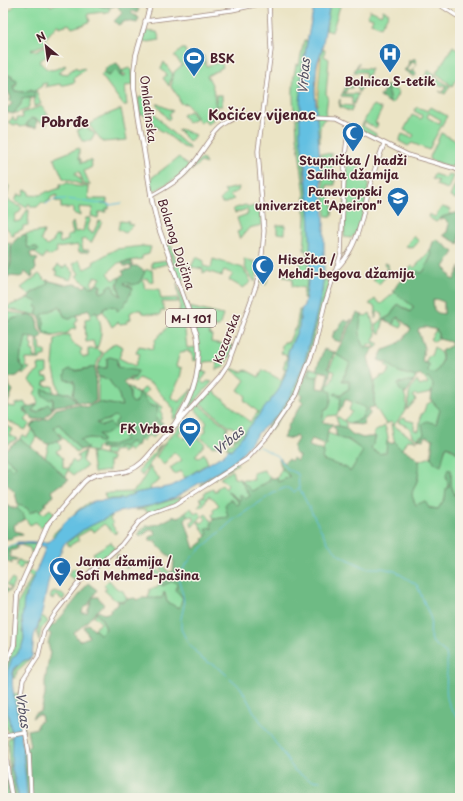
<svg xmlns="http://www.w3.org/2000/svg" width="463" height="801" viewBox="0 0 463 801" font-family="'Playpen Sans',sans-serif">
  <rect width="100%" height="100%" fill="#f7f3e8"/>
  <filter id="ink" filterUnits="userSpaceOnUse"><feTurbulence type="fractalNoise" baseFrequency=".025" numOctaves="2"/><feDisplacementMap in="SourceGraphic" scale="8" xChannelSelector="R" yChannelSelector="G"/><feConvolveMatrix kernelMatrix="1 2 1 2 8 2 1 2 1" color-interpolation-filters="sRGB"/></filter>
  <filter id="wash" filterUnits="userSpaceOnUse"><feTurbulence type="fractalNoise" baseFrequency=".012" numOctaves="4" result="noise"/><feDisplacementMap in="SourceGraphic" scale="16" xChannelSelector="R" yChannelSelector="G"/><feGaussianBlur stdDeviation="0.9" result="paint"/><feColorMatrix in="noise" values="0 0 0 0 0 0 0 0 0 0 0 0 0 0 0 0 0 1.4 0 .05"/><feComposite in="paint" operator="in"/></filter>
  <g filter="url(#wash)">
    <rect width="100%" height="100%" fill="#ebe4c5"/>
    <!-- green -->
    <g fill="#88db9d" stroke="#697d64" fill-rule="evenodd">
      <path d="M17 3H49L51 6 57 3H98L99 6 110 8 109 12 104 14 103 12 88 14 90 21 85 24 72 28 69 24 59 27 58 24 45 39 48 43 31 50 36 51 45 46 50 54 39 61C48 73 53 71 65 65L66 66 58 73 69 74V72L76 67 78 70 84 68 85 70 74 78 75 82 61 86 60 84 45 87 47 83 42 84V86L36 90 41 104 34 107V94L32 89 24 92 15 91 13 87 16 86 17 81 9 75 3 79V13L11 9Z"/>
      <polygon points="330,3 341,3 332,32 326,30"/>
      <polygon points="370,10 381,15 383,10 389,13 381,27 371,23 373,18 367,16"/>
      <polygon points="144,31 157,32 160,40 142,43"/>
      <path d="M304 40 307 41 301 74V111L294 110C292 94 293 80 296 64L299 65Z"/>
      <polygon points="460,45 460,74 452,86 436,73 453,46 457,49"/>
      <path d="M182 49H185L186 54 204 56 206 66 221 62 223 67 207 76C216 87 213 99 217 111L211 113 213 121 207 124 205 120 200 123 187 104 180 103 178 96 171 87 174 72 182 65 174 56Z"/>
      <path d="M322 49 325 50 324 56 329 59 326 94 328 96 325 119C318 123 320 135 320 143 313 135 315 79 317 67 318 60 321 55 322 49Z"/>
      <polygon points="164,62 172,73 169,86 163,78 167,75 161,69"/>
      <polygon points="359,62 357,68 371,69 366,79 365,72 354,72"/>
      <polygon points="129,68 132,70 133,85 125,86 127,106 124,106 101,75 103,73 108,76 116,69 120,76 125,76 126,75 121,71"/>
      <polygon points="429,70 436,75 436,78 450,86 445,94 439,91 442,93 447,87 444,85 442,86 434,81 436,78 430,74 427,77 425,76"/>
      <polygon points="352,75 353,79 351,81 365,81 359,92 358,92 358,85 352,85 352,88 347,88 346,92 344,92 344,94 358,94 354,104 352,104 352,97 341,96"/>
      <polygon points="387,85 399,92 392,104 390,103"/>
      <rect x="216" y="95" width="6" height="11"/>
      <polygon points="146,96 151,109 167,128 191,149 183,147 163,131 162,132 143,114 140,114 138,98"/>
      <polygon points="22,98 31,98 28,109 13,114 21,104 20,100"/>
      <polygon points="340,99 340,105 353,106 351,112 340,107 339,102"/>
      <polygon points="156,104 158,104 173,111 169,114 170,118 168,120"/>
      <polygon points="374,105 382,109 375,123 378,124 376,128 365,122 363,126 376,134 375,137 360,129 370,110"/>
      <polygon points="42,106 49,116 45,115 44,118 48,119 47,125 33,118 27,123 26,126 20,127 19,125 14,125 9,122 13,117 14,121 17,121 17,118 23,118 22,113"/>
      <path d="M417 107 428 111 431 107 447 116 433 141 429 150 412 143 408 146 399 141 402 134 412 138 414 135 404 130 412 115 421 119 423 116 414 111ZM429 113 441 120 439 124 427 117Z"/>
      <polygon points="121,109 127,140 103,142 89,125 98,118"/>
      <polygon points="190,111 196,119 188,123 182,115"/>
      <polygon points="296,118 301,118 305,182 306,181 312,241 305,298 303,298 304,288 292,286 293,279 284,277 284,274 297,277 302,259 306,259 307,251 304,250 306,218 306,213 304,212 305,195 297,136"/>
      <polygon points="86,127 95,134 91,141 82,141 77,130"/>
      <polygon points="180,129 195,135 190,142 178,130"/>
      <polygon points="441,133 459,142 460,140 460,159 455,158 452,167 430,160 429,159"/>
      <polygon points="79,148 79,159 81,159 81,163 91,160 92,167 84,171 90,185 84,185 79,171 75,173 79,179 80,178 82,185 63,178 54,158"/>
      <polygon points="321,153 332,154 329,165 333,165 332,170 329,170 330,180 335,180 335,185 327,185 327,190 330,190 330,202 333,202 332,216 326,216"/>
      <path d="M347 156 360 162 358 178 369 182C367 194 362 231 351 238L344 237Z"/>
      <polygon points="179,157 189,167 175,179 153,192 151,191 150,179"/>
      <polygon points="200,159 204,160 206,164 201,162 175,184"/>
      <polygon points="460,172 460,189 456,199 450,197"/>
      <polygon points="434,174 446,178 448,174 453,176 448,189 436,185 438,181 432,179"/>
      <polygon points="3,182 9,186 7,197 3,196"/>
      <path d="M66 182 75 186 89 187 88 199H107V202L101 204 107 203 109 206V209H106V212H99L98 218 91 216 93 208 79 207 80 216 73 213V208H61V202L55 201 57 195 51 197 50 200 44 204 42 202 37 207H31L30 204H28L27 208 15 201 18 194 23 196 25 190 29 191V195C38 196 42 195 48 191L49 192 60 188V184H66Z"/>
      <polygon points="239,187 238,191 230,195 234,199 227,203 222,203 220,200 226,194 224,190"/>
      <path d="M8 200 22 208 20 212 16 214 14 222 21 221 27 210H29L28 225 23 226V229L14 233V236L11 235V233C0 223 3 211 8 200Z"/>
      <polygon points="245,205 250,207 259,205 262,225 249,228 240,239 237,232 241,230 237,218 248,214 247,209 235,213 233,209"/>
      <polygon points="442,207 451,209 449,213 452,214 442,217 436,222 428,217 429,214 435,217"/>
      <polygon points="86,218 91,218 87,230 93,233 99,221 102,222 91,243 86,239 81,240 83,250 89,250 89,252 79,252 78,245 56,248 57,253 50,256 45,254 43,259 34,252 38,251 36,247 28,248 25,234 44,231 41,240 47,246 53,242 55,236 59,236 60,243 68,240 67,236 73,234 71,225 73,222 75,232 83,231"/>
      <polygon points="120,221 129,222 128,224 133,225 125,233 118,229"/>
      <polygon points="277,225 285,225 285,234 277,233"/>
      <polygon points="413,236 419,241 413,248 406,246"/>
      <polygon points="3,240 7,244 11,243 9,275 3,283"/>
      <polygon points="166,245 171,245 176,261 191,267 196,257 204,261 203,266 211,268 213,259 243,268 251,282 243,288 229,280 233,274 224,270 222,276 207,271 203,273 203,269 192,267 189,276 179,281"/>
      <polygon points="143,246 151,247 149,254 142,256 142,259 118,263 108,273 113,280 120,277 117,285 121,296 115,292 112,284 106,291 100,293 101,286 97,284 101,278 95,276 91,283 94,286 90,287 76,276 79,274 73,264 79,260 85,269 94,264 93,262 116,249"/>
      <polygon points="430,251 432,254 424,271 421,273 417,271 411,278 406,272 412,266 414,268"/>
      <polygon points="244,259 260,263 255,282 246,270"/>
      <polygon points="169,260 170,263 152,268 152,262"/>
      <polygon points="384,263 388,264 389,273 379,284 373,280 387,269"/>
      <polygon points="58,265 63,268 67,265 74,273 70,280 56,275 58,272 54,270"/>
      <polygon points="145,270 152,270 153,281 149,282 147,278 143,280 145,289 159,289 161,299 177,298 178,302 162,302 165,311 161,311 160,315 143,313 141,310 135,310 130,313 131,319 127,321 127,323 120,324 118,322 112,327 103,311 104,307 126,301 130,286 123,284 125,282 141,281"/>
      <polygon points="262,272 269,274 266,285 260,282"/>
      <polygon points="39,274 48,283 43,288 34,291 29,295 21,288"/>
      <path d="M323 279 330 282 299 386 293 399 271 430 267 427C302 391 311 338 322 291Z"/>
      <polygon points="177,283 188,313 183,314 187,348 197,347 197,360 193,361 192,353 189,353 189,351 180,352 176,366 182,368 180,378 171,397 179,402 192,389 177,417 173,420 174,409 153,385 139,378 135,382 127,380 135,378 137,372 117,367 118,362 107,358 107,368 97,368 105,351 115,343 123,347 119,358 135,366 140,354 136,353 139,346 153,349 155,340 177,317 180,307"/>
      <polygon points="395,292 414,307 411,312 398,304 390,316 384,319 380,334 377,332 376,325 383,319 382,313 378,311 375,319 376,307 369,304 375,299 381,304"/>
      <path d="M28 298 36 300C39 305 38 310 36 315L4 308Z"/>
      <polygon points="60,306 64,316 70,319 76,315 78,319 75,324 76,329 72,328 68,333 54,336 43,330 44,322 42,315"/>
      <path d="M189 307 223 315 219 327H210L209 334 212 335 211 342 234 346 224 367 216 370 217 361 204 362 203 372 207 373 201 381 204 384 208 381 212 382 176 423C207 374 202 361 189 307Z"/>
      <polygon points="3,310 6,312 32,315 15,318 3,324"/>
      <polygon points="299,310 301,310 299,327 288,351 288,368 278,391 231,450 226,447 234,441 232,438 237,438 240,433 231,426 229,427 200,403 212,390 250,422 258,412 244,400 246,396 238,390 245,380 229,367 241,372 246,370 259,377 263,370 281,380 286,369 283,368 287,356 281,353 283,349 281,348 284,342 289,342 294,329 296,329"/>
      <path d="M96 311C102 323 103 335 97 348H95L93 341 86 342 85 319 90 318 91 314Z"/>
      <polygon points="370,313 376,334 373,341 379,344 376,348 374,348 375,345 368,344 367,348 361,343 359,324 362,315 366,316"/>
      <polygon points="397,317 403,324 401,328 394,325 394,320"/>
      <polygon points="436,330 439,333 437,337 439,339 434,342 430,339"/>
      <polygon points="66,335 70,335 71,342 82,349 80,353 83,357 88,357 88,349 96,349 102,353 95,367 73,371 72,379 74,381 75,387 73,392 77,402 74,403 76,401 70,393 60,393 53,366 55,339"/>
      <polygon points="26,336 31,338 30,344 32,345 31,350 34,351 33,357 38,358 37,340 40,342 41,350 45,351 45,356 41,356 40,359 26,359 26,367 30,368 23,375 22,373 25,368 20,363 21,353"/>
      <path d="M434 347C446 355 443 363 435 373L430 374 428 372 429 364 425 363 429 355 431 356Z"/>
      <polygon points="336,354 350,363 342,380 349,381 349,389 345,391 343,394 335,394 341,399 340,407 337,415 328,416 322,422 324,410 329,408 327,383 330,384 335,372 329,369"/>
      <path d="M387 363 399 372 416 377 413 382 408 381 403 384 400 382C407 404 413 404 394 425L391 422 386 424 374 405 375 380 381 378 380 376 386 375 390 369 385 365Z"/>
      <polygon points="38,365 47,365 47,373 42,374 43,377 48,377 49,380 44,382 45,386 53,386 54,393 43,389 53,398 52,410 51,406 43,407 38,412 32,411 37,405 38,399 34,394 37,388 29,381 33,375 39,371"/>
      <polygon points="311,368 320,371 318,377 309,376"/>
      <polygon points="98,377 109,380 119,395 122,406 98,402"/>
      <path d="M428 377 434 384 431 393 417 396 415 394 413 396 416 400 407 410C411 396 405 394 417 380L420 386 428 383 425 379Z"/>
      <polygon points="128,386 138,394 137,401 133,403 130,399 130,393"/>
      <path d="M144 388 148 390 144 395 163 407 160 412 163 414 161 416 163 418 159 421 156 419 158 406C149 409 145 399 140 392Z"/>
      <polygon points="432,401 440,410 436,424 431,424 424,428 424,435 420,436 418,439 412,436 410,428 398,422 403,418 406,419 406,420 414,422 414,430 419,431 421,414 423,414 426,405"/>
      <polygon points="24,402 28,408 23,411 30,415 24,420 30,424 25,430 3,418 7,406 15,407 16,404"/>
      <polygon points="352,402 367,408 361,419 350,424 344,420 352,412 349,410"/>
      <polygon points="199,405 228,428 225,433 229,438 222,444 213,447 200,437 206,431 205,426 207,423 195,409"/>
      <polygon points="115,415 118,419 115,423 117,428 121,429 125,440 122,442 109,446 101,445 96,448 96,452 85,450 88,448 79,440 90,438 97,439 100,438 99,434 101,433 106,434 114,428 110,423 102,426 96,423 108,420"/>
      <polygon points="336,417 339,417 346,423 346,428 339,426"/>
      <polygon points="183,423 186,425 178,434 184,439 191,431 205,444 195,456 198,458 204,453 208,463 185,478 181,471 174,474 170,468 182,460 174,452 164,465 156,457 166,441"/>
      <polygon points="3,424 13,429 10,435 17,439 3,446"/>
      <polygon points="59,424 80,450 77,453 56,430 54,426"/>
      <path d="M391 424 417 441 407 440 402 449C393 446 393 433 391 424Z"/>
      <polygon points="385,426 388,437 386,452 380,454 371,449 376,437 374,437 374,432"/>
      <polygon points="147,428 156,434 153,438 148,435 143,441 139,440"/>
      <polygon points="33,429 36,437 30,448 20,439 23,435 27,437"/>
      <path d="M328 432 330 434 346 439 364 451 350 472C344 463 329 467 321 458Z"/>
      <path d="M58 440 61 448 56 451 63 458V467L68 469 72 460 76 463 79 459 77 456 85 451 82 461 87 466 74 475 68 470 66 477C58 471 53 464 45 458L49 443Z"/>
      <polygon points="132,442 135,447 130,452 128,449 122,453 121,450 112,451 112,455 104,454 105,449 110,449"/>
      <polygon points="162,444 142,476 138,471"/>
      <path d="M447 446 460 455V508L451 485V470L445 498 438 509 416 505C408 490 413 494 417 481 419 475 419 467 419 461L431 457 435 463 443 455Z"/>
      <polygon points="91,452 112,457 112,461 109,461 109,471 94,473"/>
      <polygon points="3,455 16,466 12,470 3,467"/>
      <polygon points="236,462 238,464 201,486 201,484"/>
      <polygon points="150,467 160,480 150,487 151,490 135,493 123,499 106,499 104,493 107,493 132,492 139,486"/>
      <polygon points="282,468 290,477 278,482 277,478"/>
      <polygon points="232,470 234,478 240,479 250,496 245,500 240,494 241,499 239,500 226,491 240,503 237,505 231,500 229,500 226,507 228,514 228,517 214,519 212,515 214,512 212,510 219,505 214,499 208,496 203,506 198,507 202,501 199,498 205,496 204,493 213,489 214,492 217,491 217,488 222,485 226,489 228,485 220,478"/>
      <polygon points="264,470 270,478 269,481 252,491 241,480 254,480 253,473"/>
      <polygon points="182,497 175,503 148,514 146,510 136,510"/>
      <polygon points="89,502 90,504 66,521 54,537 52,535 78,510"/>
      <polygon points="18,505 25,506 32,511 38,509 44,514 50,509 55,514 41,528 36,522 30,525 17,508"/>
      <polygon points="191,508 195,514 198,512 202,516 192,527 191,522 195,520 193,516 187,517 185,512"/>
      <polygon points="206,514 212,522 213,527 206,536 198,522 199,521 202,523 206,519 203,516"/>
      <polygon points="113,515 110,519 113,523 112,525 117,532 115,534 104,524 94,532 91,529 77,537 79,540 69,546 67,543 84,529"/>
      <polygon points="111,542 115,548 97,563 94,560 96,558 93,553"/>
      <polygon points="22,543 38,545 34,552 31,552 30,548 17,544"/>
      <polygon points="156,558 163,564 168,572 174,572 162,584 162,586 173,580 177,584 176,588 183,599 179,609 167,602 165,593 163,598 148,599 150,589 157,588 162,579 149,568 152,569 155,567 163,576 164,574"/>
      <polygon points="18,560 20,560 20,561 28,564 27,566 24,564 20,570 16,566"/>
      <polygon points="73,568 83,576 77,582 68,575"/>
      <polygon points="30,571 36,573 25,597 22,620 24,638 22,646 15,656 12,658 7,672 6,679 4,678 7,662 16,644 18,603 32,577 27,574"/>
      <polygon points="12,579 15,581 10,591 6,592 3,598 4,588 9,591 10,588 6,585"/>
      <polygon points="109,580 116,588 123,591 127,599 124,601 115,600 104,590 107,588 104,585"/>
      <polygon points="55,591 65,596 63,600 56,595 53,599 50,598 52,592"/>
      <polygon points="96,613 102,620 106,629 100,634 94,629 101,623 94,616"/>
      <polygon points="41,617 44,617 48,622 41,629 39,641 37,632"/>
      <path d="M29 658H31L17 671 16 678H13C14 667 19 663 29 658Z"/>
      <polygon points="7,680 6,704 12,734 8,734 3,715 4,683"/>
      <polygon points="14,694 20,694 24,731 22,732"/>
      <polygon points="12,737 12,761 11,765 9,766 8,740 9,737"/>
    </g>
    <!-- forest -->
    <g fill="#6ebb84" stroke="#5c6d58" fill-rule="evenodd">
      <path d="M98 3H134L133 6 139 9 137 13 133 11 131 13 139 18 137 23 126 21 118 25 114 21 122 13 117 5C111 8 106 8 99 6Z"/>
      <polygon points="414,58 417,61 416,63 412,62 407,70 411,72 417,64 413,70 417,74 414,77 404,70 408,67 409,60 412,61"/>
      <polygon points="117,63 123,73 122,77 116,70 108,76 103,73 107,67"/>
      <polygon points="9,75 12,75 12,78 16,79 17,82 13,87 15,91 24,92 32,89 32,92 35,90 34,98 22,98 21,104 13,114 5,112 3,113 3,111 13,103 9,101 11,98 7,90 3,88 3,79"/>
      <polygon points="386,86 387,87 390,103 380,97"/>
      <polygon points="31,118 37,120 36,128 26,126"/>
      <polygon points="456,213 460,214 459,244 443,235 447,232 449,224 444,219 440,220 442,217"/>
      <path d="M25 234 27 238 26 242 28 248 36 247 39 250 30 253 32 258 38 259 35 263 36 269 32 273 33 276 31 277 25 272 21 277 9 276 6 272C19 262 0 244 25 234Z"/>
      <path d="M436 239 454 252 444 267 448 271 447 273 451 276 450 278 454 280 460 267V455L452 448 447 446 445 449 441 466 435 463 431 457 433 439 426 436 423 440 418 439 424 435 422 425 423 423 427 421 436 424 440 410 431 400 433 384 428 377 425 379 420 374 416 377 399 372 387 363 378 360 383 350C396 347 403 340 411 329L398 317 394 320V325L384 319 390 316 398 304 410 312 414 307 393 291 399 282 411 278 417 271 421 273 424 271 432 254 430 251 433 242ZM436 299 444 302V314L438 313 434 310 433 300ZM425 327 437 330 439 339 451 342 452 345 441 351C445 359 440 367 435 373L428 372 429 364 422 362 424 348 418 331 419 328Z"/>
      <path d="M132 261V266H137L145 272 139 283 133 285 125 282 124 284 133 288C129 296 125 307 117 311L116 307 106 306 103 311 98 314 96 311 91 314 88 309 70 319 64 316 60 306 42 315 44 322 43 330 54 336C41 337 40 327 40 317L36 315 38 308 35 307 37 302 28 298C32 290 42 290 48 283L46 280 66 285 75 284 85 287 87 284 91 287 97 284 101 286 99 288 100 293 106 291 108 286 112 284 115 292 121 296C119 288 115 280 124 274L122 271 131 269V266H124L122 263Z"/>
      <path d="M357 313 362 315C359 324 358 340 364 347L374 348 368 357 374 381V407L369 408 370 414 364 421V425L350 424 361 419 366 408 345 399 343 406 338 413 341 399 334 394 336 393 340 395 343 394 345 391 349 389V381H342L350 363 334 353 328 368 331 370 327 389 331 392C331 400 332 406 324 410L322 422 333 424 328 430 326 445 312 439 309 446 324 451 322 458 323 460 347 468 350 472 363 451 349 440 342 439 336 435V429L333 427 334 425 346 428 352 434 363 438 368 437H376L371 449 380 454 386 452 387 441 392 444 394 441C400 452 412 451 419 461 419 467 419 475 417 481 413 493 409 491 416 505L425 501 429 508 438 509 445 498 446 488 449 487 446 476 448 469 451 470V485L460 508V798H27L23 748 30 746 27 730 37 728V724L42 720 41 715H37L32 718 34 714 41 711 45 695V681L50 652 48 643 51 634 46 631 50 623 54 625C66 611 78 598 88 583L97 590 88 605 83 609 82 613H87L93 597H98L104 605C93 614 85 625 74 633L79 641 89 637 84 627 88 624 100 634 106 629 102 619 96 613 98 611 104 614 111 612 110 609 118 605V601L123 602 127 599 135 598 136 600 142 598H162L164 592 167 602 179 608 183 597 176 591 177 584 173 581 162 586V584L173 572 174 561 156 544V541H150V537L155 535 154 530H150L140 537 138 533 146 526 159 524 174 516 179 517 185 512 188 515 185 520 194 549 204 541 203 539 208 534 206 529 209 527 212 529 211 523 214 519 228 517 225 505 229 500H231L237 505 240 503 227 491 239 500 241 499 238 495 240 494 245 499 250 496 240 479 252 491 269 481 270 478H277L278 482 290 477 281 467 279 459 280 458 284 463 288 459 291 461 293 458 297 461 299 456 295 453 293 447 298 439 296 436 287 439 283 438 288 429 287 427 303 402 300 399 302 395 299 393 309 367 311 368 309 376 318 377 317 388 325 389 328 373 316 370 324 349 336 353Z"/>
      <polygon points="32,315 37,318 38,329 43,335 39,340 26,336 23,351 21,353 20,363 25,369 17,376 8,378 10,387 13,390 3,416 3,324 15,318"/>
      <polygon points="344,319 348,322 352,319 340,342 332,339 334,331 337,331"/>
      <path d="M110 357 117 359V367L138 371 135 378H129L123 382 130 391V399L133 403 137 401 138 394 134 392H138C146 397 148 410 158 406L156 419 163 424 161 427 154 422 147 428V432L139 440 137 446 135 447 132 442 129 443 125 448 121 446 110 449 99 448 101 445 109 446 125 440 121 429 116 427 115 423 118 419 115 416 108 420 96 423 102 426 110 423 115 428 106 434H99L102 439V442H98L97 439 90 438 80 440 88 448 80 450 59 424 54 427 62 439 47 444 36 437 33 429 30 427 35 422 49 418 56 409 78 404 86 407 98 402 122 406 119 395 109 380 97 376V368H107V358Z"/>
      <polygon points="95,367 96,401 90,404 77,402 73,394 75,387 74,381 66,380 65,376 66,371 70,369 76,371"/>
      <polygon points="408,381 413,382 406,394 399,389 398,384"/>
      <polygon points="43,389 56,393 70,393 76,401 71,404 55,406 53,409 53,398 50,400 42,395"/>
      <polygon points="37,404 32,411 34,412 38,412 48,404 51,406 52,410 45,418 33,420 30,415 23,409"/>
      <polygon points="20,439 51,461 60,473 69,479 52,491 54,496 45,503 46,505 40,511 38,509 30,513 27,508 18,505 15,493 7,484 3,490 5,493 3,496 3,467 5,468 8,464 12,470 16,466 3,455 3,451"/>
      <polygon points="3,503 11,508 17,508 23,514 25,519 14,525 15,531 22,533 23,535 14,536 13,539 7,539 3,536"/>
      <polygon points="17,544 17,549 10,551 10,557 17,559 16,561 12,561 11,564 9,562 3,562 3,550"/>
      <polygon points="118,554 119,558 127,565 134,561 127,569 116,559"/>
      <polygon points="3,763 5,763 11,798 3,798"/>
      <polygon points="11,765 19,798 14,798 9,779 9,766"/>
    </g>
    <!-- sand -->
    <path fill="#eeda9e" stroke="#9c7c64" d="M321 56 317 105H315C315 90 313 68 321 56Z"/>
    <!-- water -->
    <path fill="#64c0e2" stroke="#577086" d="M315 3H330L322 49 317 64 315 91 324 218V274L322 291 314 325 304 363 293 391 279 414 259 432 241 455 228 466 174 498 154 505 119 512 84 529 64 544 49 579 41 617 34 636 32 656 31 658 23 661 18 666H16C6 681 20 715 21 733 23 754 26 776 27 798H19L11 765 12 737 6 704 7 672 12 658 15 656 22 646 24 638 22 620 24 600 46 547 33 544H17V542H49L66 521 78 511 94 501 123 499 135 493 172 486 223 455 229 449 231 450 278 391 288 368V352L299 327 301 310 304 305C314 259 310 212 305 166 304 156 301 146 300 136 298 91 305 46 315 3Z"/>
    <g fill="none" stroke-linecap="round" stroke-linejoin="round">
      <!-- stream -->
      <g stroke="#64c0e2" stroke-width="1">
        <path d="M46 204C61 192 89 206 105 203L110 205 122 203"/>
        <polyline points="250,443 256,447"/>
        <path d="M259 447C266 448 270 454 278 456L286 468 298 474 299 488 328 543 339 555 366 568H382L395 571 417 585 431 619 430 635 433 643 446 653C451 679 437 699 460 719"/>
        <polyline points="299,488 294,492 288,488 284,488 272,494 233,520 192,557 183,569 179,581 183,595 184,606 181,618 181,629 188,643 202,659 219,668 241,688 254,712 295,771 310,780 320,781"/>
        <polyline points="3,549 17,543"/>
      </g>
    </g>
  </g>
  <g filter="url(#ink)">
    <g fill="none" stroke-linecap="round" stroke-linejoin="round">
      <!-- secondary casing -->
      <g stroke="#9a8278" stroke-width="5">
        <g id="secondary">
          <polyline points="437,3 460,18"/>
          <polyline points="145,21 232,10 264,3"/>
          <polyline points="457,170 460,163"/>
          <path d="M151 196C163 189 177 182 186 172 207 151 214 119 248 115L336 119 408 155 460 170"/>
          <path d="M338 267C360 244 362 214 370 185 374 171 379 157 384 144"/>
          <polyline points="173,428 220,376 228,364 256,286 261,267 264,231 258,151 271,50 269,3"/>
          <polyline points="5,736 26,733"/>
          <polyline points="31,798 29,753 20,699 23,680 38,657 44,631 56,612 80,581 121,545 139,522 150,514 175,505 247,459 267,437 297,393 314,349 325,303 341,254 345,155 349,125"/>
        </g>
      </g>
      <!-- primary casing -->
      <g stroke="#9a8278" stroke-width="5.5">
        <g id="primary">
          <path d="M3 671 14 645 17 596 23 580 48 524 84 482C98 468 114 477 130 470 141 466 148 456 155 448 185 416 205 378 197 334L158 226 152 201 134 88V71L136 55 151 3"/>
          <polyline points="3,726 8,776 12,798"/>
        </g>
      </g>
      <!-- secondary -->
      <use href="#secondary" stroke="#fff" stroke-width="3.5"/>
      <!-- primary -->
      <use href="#primary" stroke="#fff" stroke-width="4"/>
    </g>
  </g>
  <!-- icons -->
  <defs>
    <g id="hospital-pin" transform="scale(1.15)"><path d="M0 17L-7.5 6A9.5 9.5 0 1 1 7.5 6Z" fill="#1f6fb2" stroke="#f7f3e8"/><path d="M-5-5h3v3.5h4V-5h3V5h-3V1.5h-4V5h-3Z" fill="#fff"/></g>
    <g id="stadium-pin" transform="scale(1.15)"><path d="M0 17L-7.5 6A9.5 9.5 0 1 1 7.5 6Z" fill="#1f6fb2" stroke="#f7f3e8"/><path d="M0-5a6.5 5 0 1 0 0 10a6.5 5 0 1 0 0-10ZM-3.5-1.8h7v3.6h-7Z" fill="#fff"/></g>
    <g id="mosque-pin" transform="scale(1.15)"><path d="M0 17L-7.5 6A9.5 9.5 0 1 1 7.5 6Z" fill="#1f6fb2" stroke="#f7f3e8"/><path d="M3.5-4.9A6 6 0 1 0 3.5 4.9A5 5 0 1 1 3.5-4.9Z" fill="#fff"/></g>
    <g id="university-pin" transform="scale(1.15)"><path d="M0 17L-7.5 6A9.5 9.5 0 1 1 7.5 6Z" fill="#1f6fb2" stroke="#f7f3e8"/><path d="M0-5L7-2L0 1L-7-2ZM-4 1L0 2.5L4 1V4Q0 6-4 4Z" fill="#fff"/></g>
  </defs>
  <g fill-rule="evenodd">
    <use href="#hospital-pin" x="390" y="54"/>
    <use href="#stadium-pin" x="194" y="58"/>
    <use href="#mosque-pin" x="353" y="133"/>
    <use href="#university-pin" x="398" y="198"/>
    <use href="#mosque-pin" x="263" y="266"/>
    <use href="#stadium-pin" x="190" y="428"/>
    <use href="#mosque-pin" x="60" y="568"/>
  </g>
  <g text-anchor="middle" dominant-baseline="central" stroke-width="3" stroke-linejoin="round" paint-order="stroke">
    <!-- shield labels -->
    <rect fill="#f7f3e8" stroke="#7e5f64" stroke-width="1" x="166" y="309" width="50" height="18" rx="3"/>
    <g font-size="11" font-weight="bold" fill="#4a1f2b">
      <text x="191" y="318">M-I 101</text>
    </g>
    <!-- poi labels -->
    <g font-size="12" font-weight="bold" fill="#4a1f2b" stroke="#f7f3e8" text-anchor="start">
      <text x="210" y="58">BSK</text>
      <text x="390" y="81" text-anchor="middle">Bolnica S-tetik</text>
      <text x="353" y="160" text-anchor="middle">Stupnička / hadži<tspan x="353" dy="14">Saliha džamija</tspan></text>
      <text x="382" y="191" text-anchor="end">Panevropski<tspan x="382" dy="14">univerzitet "Apeiron"</tspan></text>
      <text x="278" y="259">Hisečka /<tspan x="278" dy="14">Mehdi-begova džamija</tspan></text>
      <text x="174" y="428" text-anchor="end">FK Vrbas</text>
      <text x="76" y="561">Jama džamija /<tspan x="76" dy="14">Sofi Mehmed-pašina</tspan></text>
    </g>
    <!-- street labels -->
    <g font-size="12" fill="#4a1f2b" stroke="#f7f3e8">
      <text transform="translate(149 109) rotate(83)">Omladinska</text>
      <text transform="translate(177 244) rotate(72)">Bolanog Dojčina</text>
      <text transform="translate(226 338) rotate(-69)">Kozarska</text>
    </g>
    <!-- water labels -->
    <g font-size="13" font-style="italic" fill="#524f62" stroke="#f7f3e8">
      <text transform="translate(303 76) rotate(-85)">Vrbas</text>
      <text transform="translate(228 440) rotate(-41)">Vrbas</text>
      <text transform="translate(24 710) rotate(82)">Vrbas</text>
    </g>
    <!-- quarter labels -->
    <g font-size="14" font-weight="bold" fill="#4a1f2b" stroke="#f7f3e8">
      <text x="262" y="114">Kočićev vijenac</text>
      <text x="65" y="121">Pobrđe</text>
    </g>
  </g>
  <!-- margin -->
  <rect width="463" height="801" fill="none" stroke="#f7f3e8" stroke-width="16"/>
  <!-- north arrow -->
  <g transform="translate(46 46) rotate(331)" stroke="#f7f3e8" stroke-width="3" paint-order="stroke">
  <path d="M0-3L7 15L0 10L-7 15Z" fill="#4a1f2b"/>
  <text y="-6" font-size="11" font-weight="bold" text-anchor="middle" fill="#4a1f2b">N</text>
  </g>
</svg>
